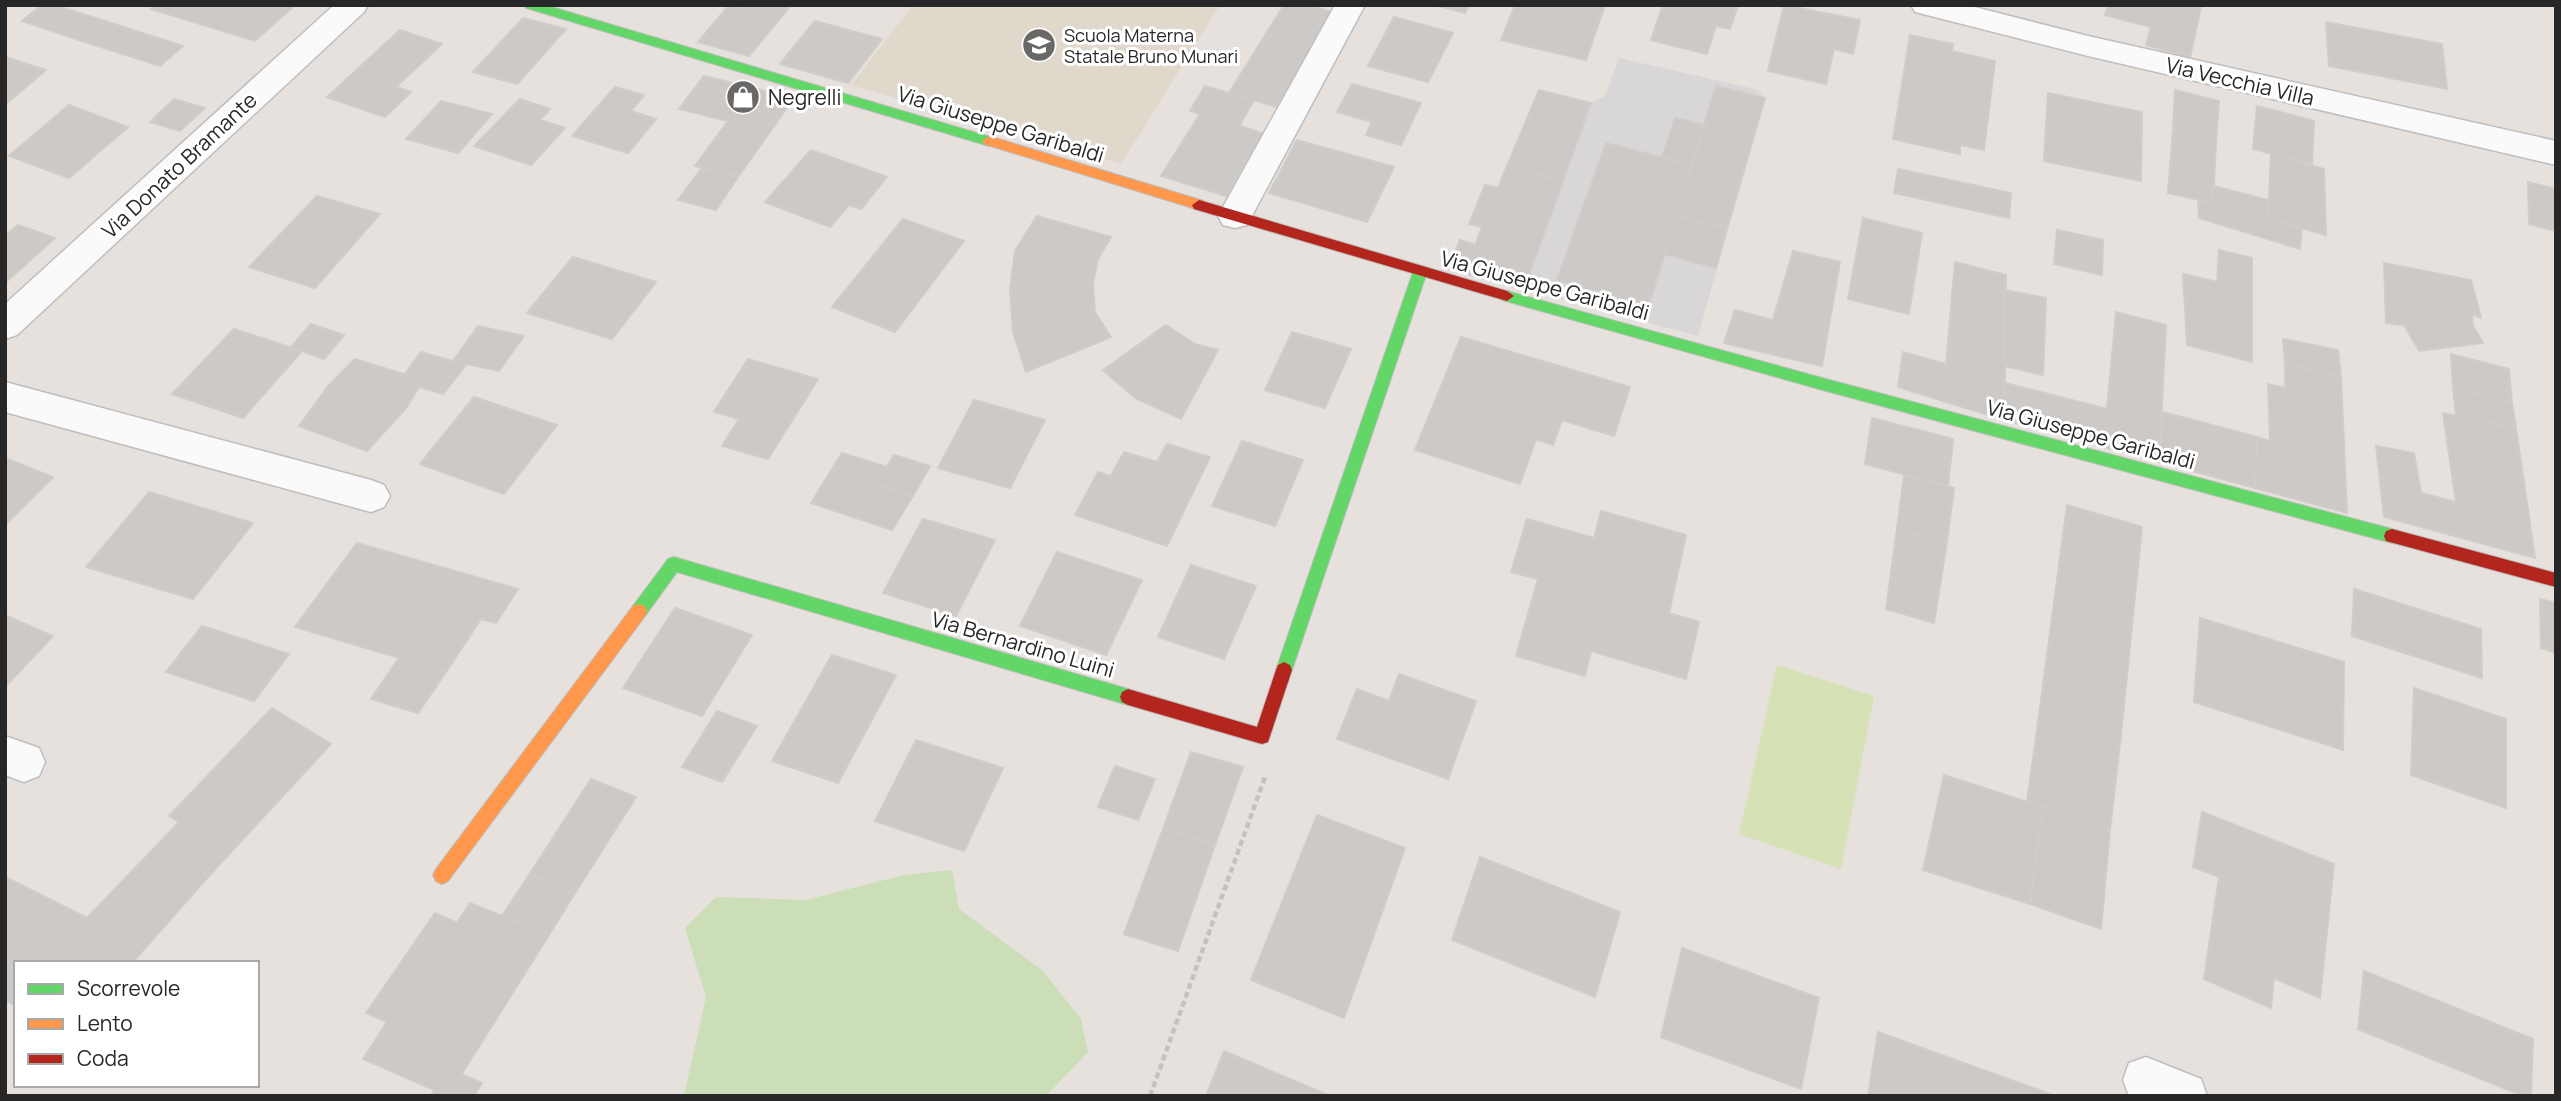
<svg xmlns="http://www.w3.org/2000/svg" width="2561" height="1101" viewBox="0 0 2561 1101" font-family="Manrope,sans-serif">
  <rect width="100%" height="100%" fill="#e6e1dc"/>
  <!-- industrial -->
  <polygon fill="#d9d6d8" points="1619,58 1755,89 1765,98 1698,336 1524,289 1591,103 1605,96"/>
  <!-- education -->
  <polygon fill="#e0d8cb" points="913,5 1220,5 1121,164 851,85"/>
  <!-- green -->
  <polygon fill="#cbdeb7" points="952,870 959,909 1043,971 1081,1019 1088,1052 1046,1096 684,1096 706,997 685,928 716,897 806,900 904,875"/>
  <!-- pitch -->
  <polygon fill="#d6e2b6" points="1777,665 1874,696 1841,869 1739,834"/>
  <!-- building -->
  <g fill="#ccc9c6" stroke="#d0cdc9" stroke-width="2">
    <polygon points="42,5 54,5 105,21 82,41 22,21"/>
    <polygon points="155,5 295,5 255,41 151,9"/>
    <polygon points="729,5 745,9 748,5 791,5 749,56 698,42"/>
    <polygon points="1284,5 1308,5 1332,12 1277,107 1229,93"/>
    <polygon points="1435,5 1469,5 1465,13"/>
    <polygon points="1515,5 1559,5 1561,8 1569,5 1605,5 1586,60 1501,40"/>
    <polygon points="1663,5 1738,5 1730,29 1716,26 1707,54 1651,40"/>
    <polygon points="1784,5 1860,20 1853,54 1834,49 1826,84 1768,71"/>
    <polygon points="2108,5 2201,7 2190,57 2146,45 2151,27 2105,15"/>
    <polygon points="1394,17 1453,33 1428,82 1368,66"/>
    <polygon points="523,18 566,29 517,84 473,72"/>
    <polygon points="105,21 183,46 160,66 82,41"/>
    <polygon points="815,21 882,39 848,83 780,64"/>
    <polygon points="2326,22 2442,44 2447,89 2329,66"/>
    <polygon points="400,30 442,44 396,87 411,92 385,117 327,97"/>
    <polygon points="1910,35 1953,44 1952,51 1995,61 1984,150 1960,145 1960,154 1893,139"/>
    <polygon points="5,57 46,70 7,103 5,102"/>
    <polygon points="704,76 794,98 738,177 695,166 728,121 679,109"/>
    <polygon points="1352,84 1421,103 1401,145 1366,135 1372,122 1337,112"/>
    <polygon points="1205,86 1254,100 1239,126 1190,111"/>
    <polygon points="1716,86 1765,98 1727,229 1676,216"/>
    <polygon points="615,87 644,95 631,111 656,119 628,153 572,136"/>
    <polygon points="1539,90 1591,103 1563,181 1507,166"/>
    <polygon points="2175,90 2219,101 2216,142 2173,129"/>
    <polygon points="2048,93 2142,112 2141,181 2044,161"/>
    <polygon points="174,99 205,108 180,131 150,122"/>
    <polygon points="520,99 550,109 540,120 565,128 531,165 474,146"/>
    <polygon points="441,101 492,114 458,153 406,139"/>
    <polygon points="69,105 128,127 69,178 9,156"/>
    <polygon points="2257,106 2314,121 2312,164 2253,149"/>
    <polygon points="1200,114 1263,133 1226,196 1161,176"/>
    <polygon points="1675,118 1704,125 1692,165 1662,158"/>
    <polygon points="2173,129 2216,142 2213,203 2168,193"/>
    <polygon points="1297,140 1394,167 1367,222 1269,193"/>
    <polygon points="1606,143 1692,165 1649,305 1557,280"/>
    <polygon points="811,150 887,177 861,209 849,205 830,227 765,202"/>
    <polygon points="2271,154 2324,169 2326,235 2268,219"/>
    <polygon points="1507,166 1563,181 1524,289 1448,269 1460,240 1475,245 1482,227 1469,224 1485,185 1498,188"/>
    <polygon points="702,168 738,177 716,210 678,200"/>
    <polygon points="1898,169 2011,193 2009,218 1894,193"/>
    <polygon points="2528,182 2556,189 2556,231 2529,224"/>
    <polygon points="2213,186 2268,200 2268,219 2302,228 2300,249 2199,218 2198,200 2213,203"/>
    <polygon points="317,196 380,214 315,288 249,267"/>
    <polygon points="1037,216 1111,237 1098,259 1093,284 1095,312 1111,337 1026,372 1013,332 1010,289 1015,251"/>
    <polygon points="1676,216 1727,229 1716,268 1664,254"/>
    <polygon points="1863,218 1922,233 1909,314 1848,299"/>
    <polygon points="903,219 964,241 895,332 832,307"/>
    <polygon points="18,225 55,238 5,283 5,236"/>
    <polygon points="2057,230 2103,240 2102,275 2054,264"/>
    <polygon points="2219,250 2252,258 2252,362 2187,345 2183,274 2217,282"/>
    <polygon points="1793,251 1840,262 1822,366 1724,343 1735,310 1773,320"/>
    <polygon points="573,257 656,282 612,339 527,313"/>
    <polygon points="1955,262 2006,275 2005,383 2001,419 1898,387 1903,352 1946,364"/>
    <polygon points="2384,263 2471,280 2481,318 2472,314 2473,326 2483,343 2419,351 2404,325 2386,323"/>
    <polygon points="2005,290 2046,298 2043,375 2005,366"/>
    <polygon points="2116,312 2166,325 2159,462 2001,419 2005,383 2107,409"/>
    <polygon points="311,324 344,335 324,359 291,347"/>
    <polygon points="1166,325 1195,344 1218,350 1181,419 1135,398 1103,370"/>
    <polygon points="478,326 524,336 499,371 453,361"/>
    <polygon points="234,329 302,351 243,418 172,394"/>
    <polygon points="1292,332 1351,349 1325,408 1265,390"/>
    <polygon points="1461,337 1630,387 1614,436 1562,420 1553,445 1536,439 1520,484 1415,450"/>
    <polygon points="2283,339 2338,350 2341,377 2285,364"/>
    <polygon points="421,352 466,365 443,394 419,387 423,380 405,374"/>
    <polygon points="2451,354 2509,369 2512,403 2453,388"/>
    <polygon points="355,359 423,380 407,407 367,451 299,426 329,385"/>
    <polygon points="748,359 818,379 768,459 722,446 739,419 714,412"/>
    <polygon points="2285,364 2341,377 2347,513 2255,488 2257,437 2270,441 2268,384 2285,388"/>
    <polygon points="2453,388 2512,403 2516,428 2456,416"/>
    <polygon points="474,397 557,425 504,494 420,464"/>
    <polygon points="974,400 1045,420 1010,488 938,468"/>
    <polygon points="2163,412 2257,437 2255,488 2159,462"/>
    <polygon points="2443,413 2516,428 2535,558 2384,517 2376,446 2414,453 2421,493 2456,502"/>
    <polygon points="1872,418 1953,439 1948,486 1865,464"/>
    <polygon points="1242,441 1303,460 1275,526 1212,506"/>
    <polygon points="1167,444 1210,457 1167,546 1075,515 1098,472 1111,476 1124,452 1157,462"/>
    <polygon points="842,453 887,467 856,518 811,503"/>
    <polygon points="894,455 930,466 913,496 876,484"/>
    <polygon points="5,458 53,477 5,525"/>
    <polygon points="1904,475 1954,488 1947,542 1897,529"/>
    <polygon points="876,484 913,496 892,530 856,518"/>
    <polygon points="149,492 253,523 193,599 86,567"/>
    <polygon points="2067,505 2142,527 2121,735 2040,708"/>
    <polygon points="1601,511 1686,535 1669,613 1699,622 1686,679 1591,651 1585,676 1516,656 1538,579 1511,572 1527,519 1594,538"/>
    <polygon points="923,519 995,540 956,616 883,593"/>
    <polygon points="1897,529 1947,542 1934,623 1886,609"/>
    <polygon points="357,543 518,589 496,623 481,619 446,672 295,627"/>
    <polygon points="1057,552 1142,580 1106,655 1020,626"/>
    <polygon points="1191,565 1256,586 1224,659 1158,637"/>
    <polygon points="2354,589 2481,629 2482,678 2352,636"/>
    <polygon points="2540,599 2556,603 2556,653 2541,648"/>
    <polygon points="675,608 752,635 702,716 623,688"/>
    <polygon points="5,615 53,636 5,687"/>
    <polygon points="2200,618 2344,662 2343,750 2194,702"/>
    <polygon points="202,626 289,654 254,701 166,672"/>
    <polygon points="832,655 896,675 838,783 772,761"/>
    <polygon points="399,658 446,672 418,713 371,699"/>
    <polygon points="1399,674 1476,701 1448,779 1337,739 1357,689 1389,701"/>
    <polygon points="2414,688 2506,719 2506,808 2411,775"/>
    <polygon points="272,708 331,744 209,876 159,843 179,822 169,816"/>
    <polygon points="2040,708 2121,735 2110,830 2027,802"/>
    <polygon points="717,711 757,726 722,782 682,767"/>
    <polygon points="916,740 1003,768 964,851 875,821"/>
    <polygon points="1191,752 1243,767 1215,845 1163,829"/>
    <polygon points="1115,766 1155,779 1138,820 1098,807"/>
    <polygon points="1944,775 2043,807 2030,904 1923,870"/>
    <polygon points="591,779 636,797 575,893 529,875"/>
    <polygon points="2043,807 2110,830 2101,929 2030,904"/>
    <polygon points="2202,812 2334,864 2320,998 2274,978 2271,1008 2204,979 2219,877 2193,867"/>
    <polygon points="1317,815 1405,848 1344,1018 1251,980"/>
    <polygon points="1163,829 1215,845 1178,951 1124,934"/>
    <polygon points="159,843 209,876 132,963 56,963 87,918"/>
    <polygon points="1480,857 1620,912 1595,997 1452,940"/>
    <polygon points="529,875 575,893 549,935 502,916"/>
    <polygon points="5,877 87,918 56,963 16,963 16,1006 5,1000"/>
    <polygon points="470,903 549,935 448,1096 363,1059 387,1022 366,1013 435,913 457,923"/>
    <polygon points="1682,948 1819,998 1801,1089 1661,1037"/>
    <polygon points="2364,971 2533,1039 2531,1096 2523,1096 2358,1029"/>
    <polygon points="1878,1032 2055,1096 1868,1096"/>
    <polygon points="1224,1051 1330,1096 1206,1096"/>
    <polygon points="461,1074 482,1083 474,1096 431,1096 435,1090 448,1096"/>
  </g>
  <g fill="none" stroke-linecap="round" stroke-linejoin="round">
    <!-- street casing -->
    <g stroke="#bfbebe" stroke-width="3">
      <g id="street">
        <polygon points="334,5 368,5 364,12 17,335 5,339 5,304"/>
        <polygon points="1335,5 1365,5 1247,225 1235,228 1223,225 1218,216"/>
        <polygon points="1911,5 1967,5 2088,36 2556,141 2556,165 2088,56 1915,12"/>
        <polygon points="5,382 371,480 384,485 390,496 384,507 371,512 5,412"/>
        <polygon points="5,736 39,748 45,762 39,776 24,782 5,775"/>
        <polygon points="2146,1057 2201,1079 2207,1096 2129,1096 2123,1080 2129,1063"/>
      </g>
    </g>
    <!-- fast casing -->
    <g stroke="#bfbebe" stroke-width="2">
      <g id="fast">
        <polygon points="524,5 545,5 994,138 996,141 989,146 526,8"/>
        <polygon points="1420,267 1427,272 1292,670 1290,675 1284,678 1278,675 1276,670 1413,272"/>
        <polygon points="1507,291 1826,379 2392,529 2398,531 2400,536 2398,541 2392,543 1826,391 1502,300 1500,296"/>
        <polygon points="674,557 1128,689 1134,692 1136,697 1134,702 1128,705 677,572 645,616 639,618 633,616 631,611 633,606 668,559"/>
      </g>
    </g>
    <!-- slow casing -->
    <g stroke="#bfbebe" stroke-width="2">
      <g id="slow">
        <polygon points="989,136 1204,201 1206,205 1199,210 984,144 982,141"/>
        <polygon points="639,604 645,606 647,611 645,616 448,881 442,884 436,881 433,875 436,869 633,606"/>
      </g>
    </g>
    <!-- jam casing -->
    <g stroke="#bfbebe" stroke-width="2">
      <g id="jam">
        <polygon points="1199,200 1507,291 1514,296 1507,301 1194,209 1192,205"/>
        <polygon points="2392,529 2556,573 2556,587 2386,541 2384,536 2386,531"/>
        <polygon points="1284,662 1290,665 1292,670 1268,742 1262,744 1128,705 1122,702 1120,697 1122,692 1128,689 1257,727 1276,670 1278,665"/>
      </g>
    </g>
    <!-- path -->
    <polyline stroke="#c2c2c1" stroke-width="4.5" stroke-dasharray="6 3.5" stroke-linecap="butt" points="1150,1096 1265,777"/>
    <!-- street -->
    <use href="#street" fill="#fbfafa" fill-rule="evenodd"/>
    <!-- fast -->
    <use href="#fast" fill="#63d668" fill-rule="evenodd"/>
    <!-- slow -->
    <use href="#slow" fill="#ff974d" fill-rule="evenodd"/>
    <!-- jam -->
    <use href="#jam" fill="#b3261e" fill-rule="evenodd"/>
  </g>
  <!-- icons -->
  <defs>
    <g id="school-disc" transform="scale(1.75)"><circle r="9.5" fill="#6a6866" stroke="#fff"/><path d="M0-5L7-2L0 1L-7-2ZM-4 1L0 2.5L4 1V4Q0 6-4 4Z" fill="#fff"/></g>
    <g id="shop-disc" transform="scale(1.75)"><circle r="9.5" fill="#6a6866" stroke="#fff"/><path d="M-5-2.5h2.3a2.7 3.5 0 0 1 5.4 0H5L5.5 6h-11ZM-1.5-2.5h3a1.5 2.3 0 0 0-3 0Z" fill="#fff"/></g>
  </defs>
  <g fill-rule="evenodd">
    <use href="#school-disc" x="1039" y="45"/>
    <use href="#shop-disc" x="743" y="97"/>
  </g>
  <g text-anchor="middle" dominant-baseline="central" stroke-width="6" stroke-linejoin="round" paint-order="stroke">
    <!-- far-poi labels -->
    <g font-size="18" fill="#272727" stroke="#fff" text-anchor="start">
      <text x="1064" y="35">Scuola Materna<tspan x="1064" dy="21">Statale Bruno Munari</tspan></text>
    </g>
    <!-- street labels -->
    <g font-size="21" fill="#272727" stroke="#fff">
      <text transform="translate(2240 81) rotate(13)">Via Vecchia Villa</text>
      <text transform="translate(1001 124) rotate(17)">Via Giuseppe Garibaldi</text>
      <text transform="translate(179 165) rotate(-43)">Via Donato Bramante</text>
      <text transform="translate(1545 285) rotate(15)">Via Giuseppe Garibaldi</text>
      <text transform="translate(2091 434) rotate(15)">Via Giuseppe Garibaldi</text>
      <text transform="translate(1023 644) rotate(16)">Via Bernardino Luini</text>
    </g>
    <!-- poi labels -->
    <g font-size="21" fill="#272727" stroke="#fff" text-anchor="start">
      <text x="768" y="97">Negrelli</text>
    </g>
  </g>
  <!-- border -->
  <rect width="2561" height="1101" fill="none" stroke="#272727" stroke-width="14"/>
  <!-- legend -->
  <rect x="14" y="961" width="245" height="126" fill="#ffffff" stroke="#a9a9a9" stroke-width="2"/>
  <rect x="28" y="984" width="35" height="10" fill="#63d668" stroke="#a9a9a9" stroke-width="2"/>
  <text x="77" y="996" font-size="21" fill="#272727">Scorrevole</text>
  <rect x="28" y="1019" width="35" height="10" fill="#ff974d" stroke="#a9a9a9" stroke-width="2"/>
  <text x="77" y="1031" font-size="21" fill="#272727">Lento</text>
  <rect x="28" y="1054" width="35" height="10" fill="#b3261e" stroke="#a9a9a9" stroke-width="2"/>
  <text x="77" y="1066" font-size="21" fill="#272727">Coda</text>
</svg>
